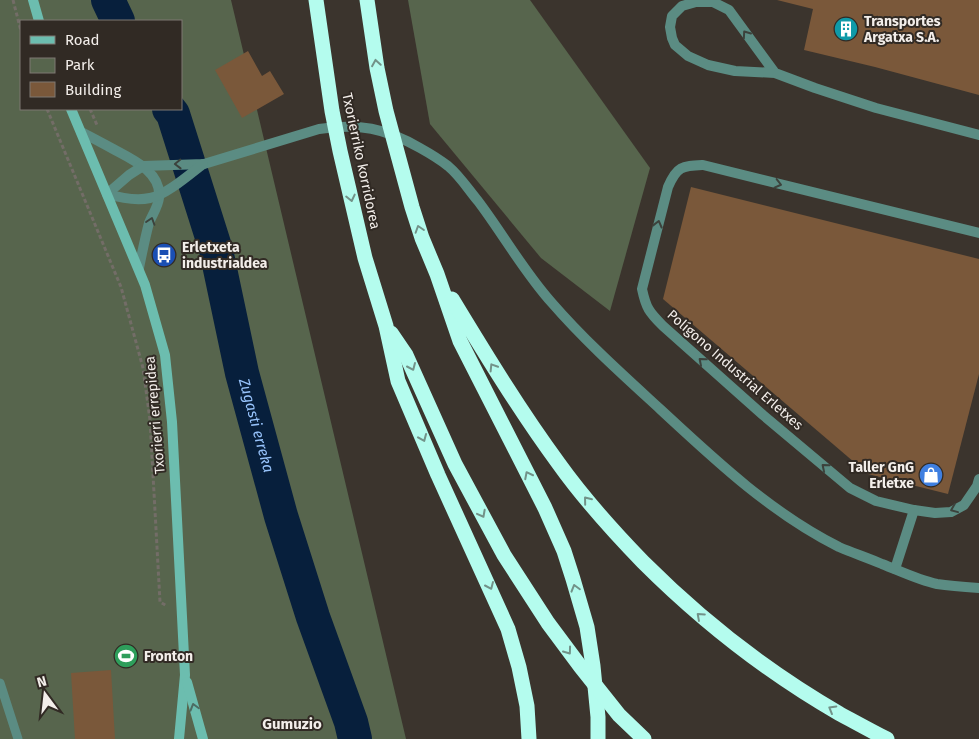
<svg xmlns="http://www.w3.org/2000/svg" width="979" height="739" viewBox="0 0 979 739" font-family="'Fira Sans',sans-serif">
  <rect width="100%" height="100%" fill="#3b342d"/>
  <!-- green -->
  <g fill="#57654d" fill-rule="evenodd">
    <path d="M0 0H231L406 739H0ZM21 21H181V109H21Z"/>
    <polygon points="408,0 530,0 650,168 610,311 541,258 430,124"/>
  </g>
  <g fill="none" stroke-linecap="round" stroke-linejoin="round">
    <!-- river -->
    <g stroke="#071f3c" stroke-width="34">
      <polyline points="108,0 118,21"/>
      <path id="s1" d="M169 109 173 114 216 250 242 373 281 516 313 617 351 722 355 739"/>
    </g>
  </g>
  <!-- building -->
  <g fill="#7a583a">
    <polygon points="777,0 979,0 979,95 875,67 804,50 813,9"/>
    <polygon points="248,51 262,76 270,71 284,94 242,118 215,70"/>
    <polygon points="691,187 979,259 979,374 948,494 868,474 663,299"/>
    <polygon points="111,670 115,739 75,739 71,673"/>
  </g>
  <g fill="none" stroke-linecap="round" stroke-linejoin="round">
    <!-- path -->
    <g stroke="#736d67" stroke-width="3" stroke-dasharray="4 2.5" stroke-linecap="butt">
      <polyline points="13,0 21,31"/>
      <polyline points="47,109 121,287 143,368 150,420 160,602 167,606"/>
      <polyline points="90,109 97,125"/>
    </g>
    <!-- service -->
    <polyline stroke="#5b8c83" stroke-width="9" points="0,683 18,739"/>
    <!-- minor -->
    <g stroke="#5b8c83" stroke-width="10">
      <polyline points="775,73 729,10 713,2 696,2 682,6 672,16 670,27 672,38 675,45 688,56 708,65 735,71 775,73 815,88 876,108 979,135"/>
      <path d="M81 132C93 138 104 144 115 150 134 160 162 173 159 198 158 207 152 215 149 223 145 238 142 253 139 268"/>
      <path d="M107 194 129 175 143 166 204 164 319 129C359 123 385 128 420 148 429 153 439 159 448 166 460 176 468 189 478 201 503 234 524 272 552 303 585 341 623 375 660 409 715 460 771 513 839 547 853 553 868 558 882 564 900 571 918 580 937 584 951 586 965 587 979 588"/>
      <path d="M107 194C121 198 136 201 150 198 166 195 190 174 203 164"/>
      <path d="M979 233 703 165C682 166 677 166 668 187L642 289C646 308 649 312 663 326L763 415 850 488 876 501 914 510 935 513 951 512 964 505 977 486 979 479"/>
      <polyline points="895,569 914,510"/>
    </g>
    <!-- secondary -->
    <g stroke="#6cbdaf" stroke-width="10">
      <polyline points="33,0 39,21"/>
      <polyline points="71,109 145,285 165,355 172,422 185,675 179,739"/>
      <polyline points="187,682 203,739"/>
    </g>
    <!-- motorway -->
    <g stroke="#b4fcee" stroke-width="15">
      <polyline points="316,0 332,111 340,151 365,258 386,326 398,381 438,475 508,629 519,667 527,706 529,739"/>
      <polyline points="367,0 377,68 386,111 412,207 422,238 437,274 460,341 545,508 564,551 573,579 587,627 593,666 598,717 598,739"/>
      <path d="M452 299C486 355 520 411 559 464 584 499 613 531 643 562 702 621 767 672 840 714 855 722 871 731 887 739"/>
      <polyline points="391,333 406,355 455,464 504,555 548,623 580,666 619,715 644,739"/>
    </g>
  </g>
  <!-- one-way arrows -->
  <defs><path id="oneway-chevron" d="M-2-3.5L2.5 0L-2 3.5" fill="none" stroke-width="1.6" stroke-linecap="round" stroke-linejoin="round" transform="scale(1.25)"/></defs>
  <g stroke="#3c423c">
    <use href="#oneway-chevron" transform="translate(746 34) rotate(-125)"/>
    <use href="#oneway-chevron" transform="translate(178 164) rotate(179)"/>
    <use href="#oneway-chevron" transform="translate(778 184) rotate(14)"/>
    <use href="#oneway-chevron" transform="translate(151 221) rotate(-72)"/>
    <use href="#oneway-chevron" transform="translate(658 224) rotate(-76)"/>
    <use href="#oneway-chevron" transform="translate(702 361) rotate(-139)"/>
    <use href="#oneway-chevron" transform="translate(825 467) rotate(-140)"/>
    <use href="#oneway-chevron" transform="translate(954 509) rotate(158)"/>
  </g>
  <g stroke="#729389">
    <use href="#oneway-chevron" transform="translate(376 63) rotate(-99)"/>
    <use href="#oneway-chevron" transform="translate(351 198) rotate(77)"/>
    <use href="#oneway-chevron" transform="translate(419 229) rotate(-108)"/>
    <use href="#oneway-chevron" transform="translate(412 367) rotate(66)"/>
    <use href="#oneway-chevron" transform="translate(493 367) rotate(-122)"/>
    <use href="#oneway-chevron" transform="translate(423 438) rotate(67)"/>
    <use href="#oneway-chevron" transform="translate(528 475) rotate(-117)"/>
    <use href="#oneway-chevron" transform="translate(587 500) rotate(-129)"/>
    <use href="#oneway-chevron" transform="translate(482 514) rotate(62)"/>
    <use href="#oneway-chevron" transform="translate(490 586) rotate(66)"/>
    <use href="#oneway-chevron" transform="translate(575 588) rotate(-106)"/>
    <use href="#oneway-chevron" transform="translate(700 616) rotate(-138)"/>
    <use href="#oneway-chevron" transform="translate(568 651) rotate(54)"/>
    <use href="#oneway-chevron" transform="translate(832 709) rotate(-150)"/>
  </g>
  <use stroke="#4c6c63" href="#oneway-chevron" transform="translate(194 707) rotate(-106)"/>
  <!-- icons -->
  <defs>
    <g id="building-disc" transform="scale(1.25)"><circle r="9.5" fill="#0f9aa8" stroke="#312a24"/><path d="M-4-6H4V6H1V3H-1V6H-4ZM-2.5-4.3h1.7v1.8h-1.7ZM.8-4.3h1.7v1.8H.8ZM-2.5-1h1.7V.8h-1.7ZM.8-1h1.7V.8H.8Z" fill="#fff"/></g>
    <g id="bus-disc" transform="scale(1.25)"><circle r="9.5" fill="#1a4fb4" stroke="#312a24"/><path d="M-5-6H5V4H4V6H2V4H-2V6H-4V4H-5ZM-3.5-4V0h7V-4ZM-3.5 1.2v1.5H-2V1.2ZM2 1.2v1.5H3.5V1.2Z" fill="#fff"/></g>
    <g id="shop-disc" transform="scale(1.25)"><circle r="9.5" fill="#3f7fe0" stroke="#312a24"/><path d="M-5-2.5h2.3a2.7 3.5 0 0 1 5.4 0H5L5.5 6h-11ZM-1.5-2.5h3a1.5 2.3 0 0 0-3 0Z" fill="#fff"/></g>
    <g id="stadium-disc" transform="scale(1.25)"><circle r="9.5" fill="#2e9e5b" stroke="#312a24"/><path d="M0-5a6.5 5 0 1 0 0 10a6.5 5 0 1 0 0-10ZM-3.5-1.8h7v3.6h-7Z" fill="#fff"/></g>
  </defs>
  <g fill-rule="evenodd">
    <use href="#building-disc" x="846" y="29"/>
    <use href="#bus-disc" x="164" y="255"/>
    <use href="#shop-disc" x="931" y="475"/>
    <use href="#stadium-disc" x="126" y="656"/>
  </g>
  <g text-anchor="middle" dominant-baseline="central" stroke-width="4" stroke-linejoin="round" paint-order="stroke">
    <!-- poi labels -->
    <g font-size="14" font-weight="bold" fill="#f3eeea" stroke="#312a24" text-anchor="start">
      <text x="864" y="21">Transportes<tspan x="864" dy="16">Argatxa S.A.</tspan></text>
      <text x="182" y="247">Erletxeta<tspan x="182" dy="16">industrialdea</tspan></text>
      <text x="914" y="467" text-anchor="end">Taller GnG<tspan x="914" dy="16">Erletxe</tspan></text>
      <text x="144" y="656">Fronton</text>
    </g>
    <!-- street labels -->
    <g font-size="14" fill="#f3eeea" stroke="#312a24">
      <text transform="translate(361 161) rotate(78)">Txorierriko korridorea</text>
      <text transform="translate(735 370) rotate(41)">Polígono Industrial Erletxes</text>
      <text transform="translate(155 415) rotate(-95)">Txorierri errepidea</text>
    </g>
    <!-- water labels -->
    <g font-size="15" font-style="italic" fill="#97c3fb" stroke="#312a24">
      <text stroke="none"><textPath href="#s1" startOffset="329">Zugasti erreka</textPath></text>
    </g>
    <!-- neighbourhood labels -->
    <g font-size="15" font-weight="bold" fill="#f3eeea" stroke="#312a24">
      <text x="292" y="724">Gumuzio</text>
    </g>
  </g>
  <!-- legend -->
  <rect x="20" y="20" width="162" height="90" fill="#312a24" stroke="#7f7873"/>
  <rect x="30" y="36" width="25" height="8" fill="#6cbdaf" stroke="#7f7873"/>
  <text x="65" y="45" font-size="15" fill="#f3eeea">Road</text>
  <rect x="30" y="58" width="25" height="15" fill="#57654d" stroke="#7f7873"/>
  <text x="65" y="70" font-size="15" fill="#f3eeea">Park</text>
  <rect x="30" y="82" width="25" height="15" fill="#7a583a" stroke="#7f7873"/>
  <text x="65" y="95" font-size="15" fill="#f3eeea">Building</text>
  <!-- north arrow -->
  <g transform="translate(45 694) rotate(345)" stroke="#312a24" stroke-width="4" paint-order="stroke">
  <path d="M0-4L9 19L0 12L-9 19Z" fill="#f3eeea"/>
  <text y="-8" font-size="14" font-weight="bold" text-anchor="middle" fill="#f3eeea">N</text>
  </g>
</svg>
